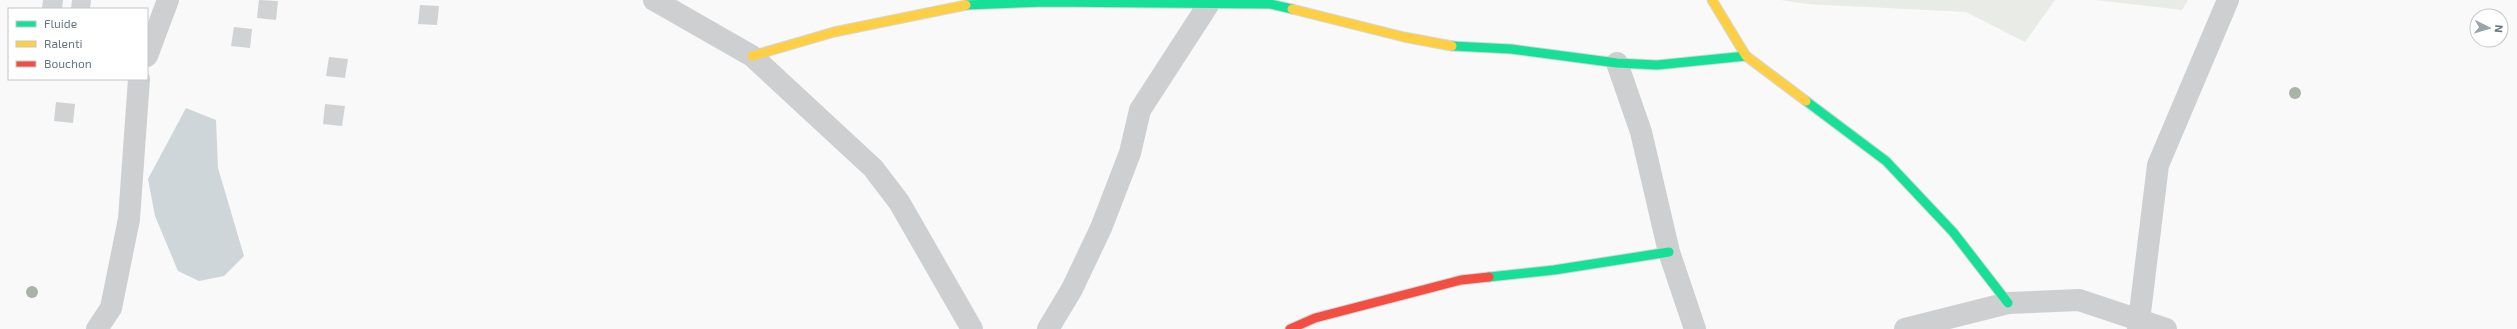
<svg xmlns="http://www.w3.org/2000/svg" width="2517" height="329" viewBox="0 0 2517 329" font-family="'Exo 2',sans-serif">
  <rect width="100%" height="100%" fill="#f9f9f9"/>
  <!-- green -->
  <g fill="#e8ebe6">
    <polygon points="1781,0 2055,0 2025,42 1966,12 1807,4"/>
    <polygon points="2095,0 2188,0 2182,10"/>
  </g>
  <!-- water -->
  <polygon fill="#ced6d9" points="186,108 216,120 218,168 244,256 224,276 199,281 178,271 155,216 148,179"/>
  <!-- building -->
  <g fill="#d0d2d3">
    <polygon points="43,0 63,0 62,9 42,9"/>
    <polygon points="72,0 91,0 90,9 71,9"/>
    <polygon points="259,0 278,1 276,20 257,18"/>
    <polygon points="420,5 439,6 437,25 418,24"/>
    <polygon points="234,27 252,29 250,48 231,46"/>
    <polygon points="329,57 348,59 345,78 326,76"/>
    <polygon points="56,102 75,104 73,123 54,121"/>
    <polygon points="325,104 345,106 342,126 323,124"/>
  </g>
  <g fill="none" stroke-linecap="round" stroke-linejoin="round">
    <!-- fast casing -->
    <g stroke="#d5d6d7" stroke-width="11">
      <g id="fast">
        <polyline points="966,5 1045,2 1270,4 1292,9"/>
        <polyline points="1452,46 1511,49 1617,63 1657,65 1746,56"/>
        <polyline points="1806,101 1886,161 1953,232 2008,303"/>
        <polyline points="1489,277 1554,270 1669,252"/>
      </g>
    </g>
    <!-- slow casing -->
    <g stroke="#d5d6d7" stroke-width="11">
      <g id="slow">
        <polyline points="1712,0 1746,56 1806,101"/>
        <polyline points="1292,9 1404,37 1452,46"/>
        <polyline points="752,56 834,32 966,5"/>
      </g>
    </g>
    <!-- jam casing -->
    <g stroke="#d5d6d7" stroke-width="11">
      <polyline id="jam" points="1290,329 1315,318 1461,280 1489,277"/>
    </g>
    <!-- street -->
    <g stroke="#cecfd0" stroke-width="22">
      <polyline points="654,0 752,56 873,168 899,202 972,329"/>
      <polyline points="147,56 168,0"/>
      <polyline points="1617,63 1641,132 1669,252 1695,329"/>
      <polyline points="97,329 111,308 129,219 139,79"/>
      <polyline points="1048,329 1072,289 1101,228 1130,153 1140,110 1208,5"/>
      <polyline points="1905,329 2008,303 2079,300 2166,329"/>
      <polyline points="2138,329 2158,165 2228,0"/>
    </g>
    <!-- fast -->
    <use href="#fast" stroke="#16e098" stroke-width="9"/>
    <!-- slow -->
    <use href="#slow" stroke="#ffcf43" stroke-width="9"/>
    <!-- jam -->
    <use href="#jam" stroke="#f24e42" stroke-width="9"/>
  </g>
  <!-- trees -->
  <g fill="#a9b3a7">
    <circle cx="2295" cy="93" r="6"/>
    <circle cx="32" cy="292" r="6"/>
  </g>
  <!-- legend -->
  <rect x="8" y="8" width="140" height="72" fill="#ffffff" stroke="#c1c8cd"/>
  <rect x="16" y="21" width="20" height="6" fill="#16e098" stroke="#c1c8cd"/>
  <text x="44" y="28" font-size="12" fill="#657683">Fluide</text>
  <rect x="16" y="41" width="20" height="6" fill="#ffcf43" stroke="#c1c8cd"/>
  <text x="44" y="48" font-size="12" fill="#657683">Ralenti</text>
  <rect x="16" y="61" width="20" height="6" fill="#f24e42" stroke="#c1c8cd"/>
  <text x="44" y="68" font-size="12" fill="#657683">Bouchon</text>
  <!-- north arrow -->
  <g transform="translate(2489 28) rotate(95)"><circle r="19" fill="#ffffff" stroke="#c1c8cd"/>
  <path d="M0-3L7 15L0 10L-7 15Z" fill="#99a4ac"/>
  <text y="-6" font-size="11" font-weight="bold" text-anchor="middle" fill="#657683">N</text>
  </g>
</svg>
